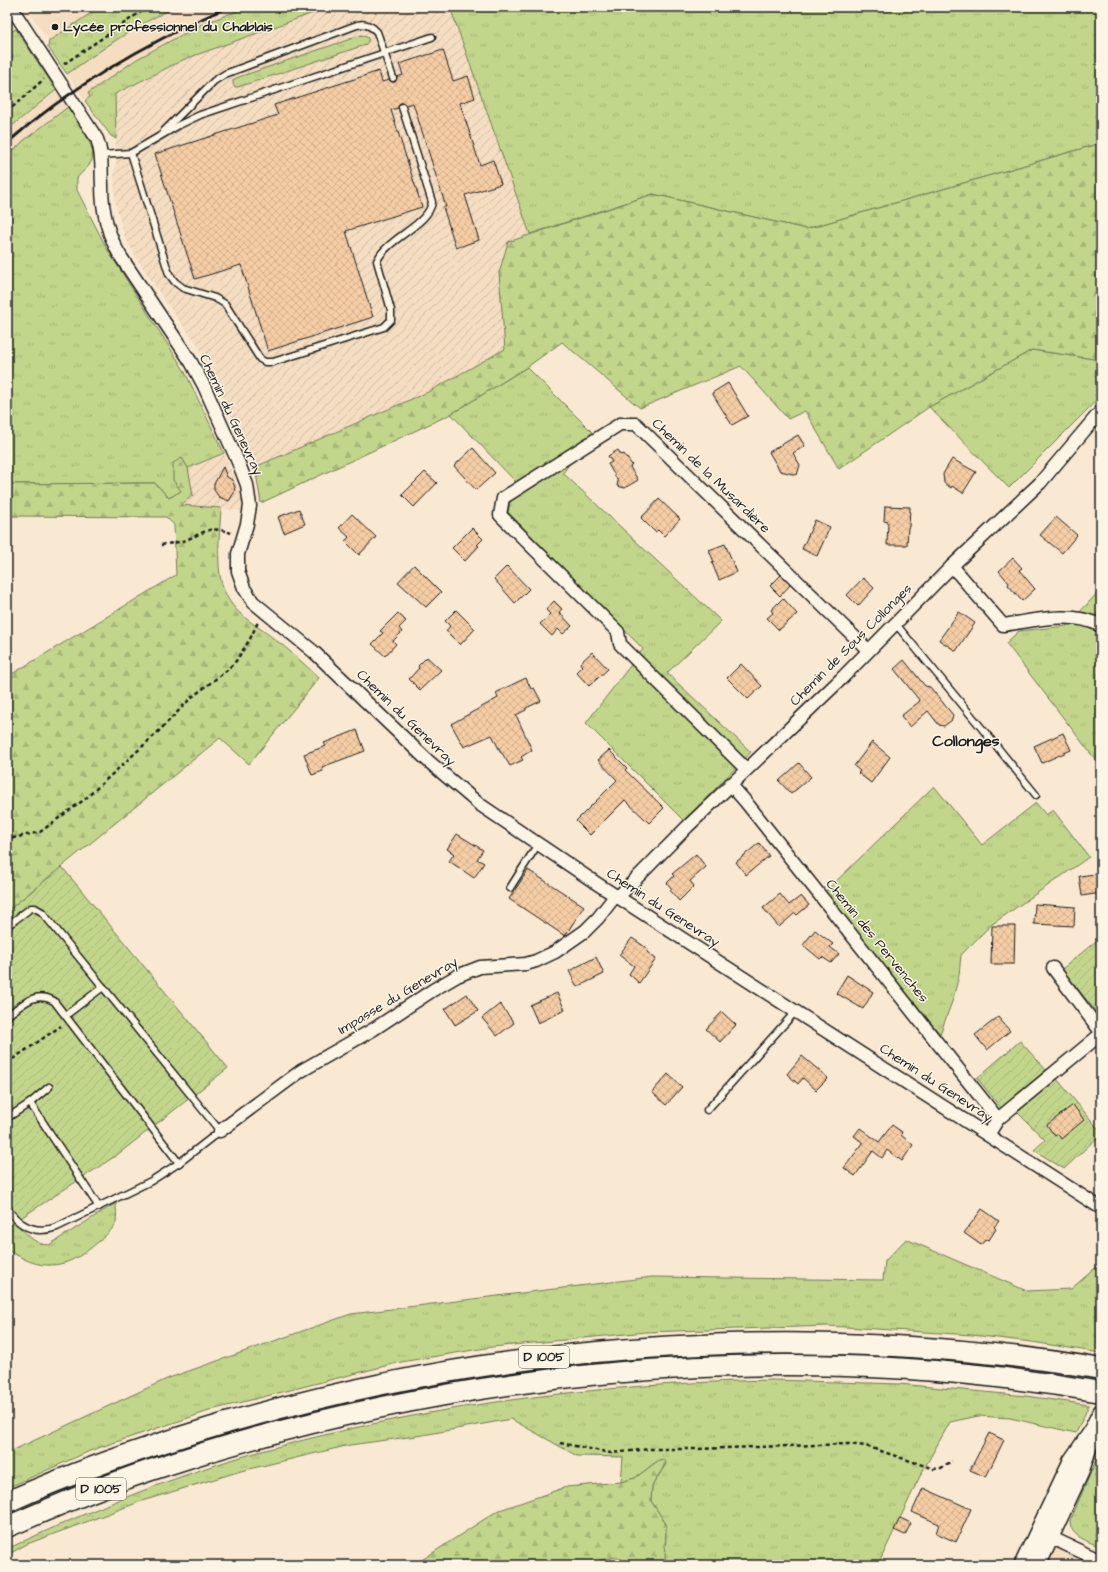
<svg xmlns="http://www.w3.org/2000/svg" width="1108" height="1572" viewBox="0 0 1108 1572" font-family="'Architects Daughter',sans-serif">
  <defs>
    <pattern id="industrial-furrows" width="10" height="10" patternUnits="userSpaceOnUse"><rect width="10" height="10" fill="#f4ddc1"/><path d="M-1 1l2-2M0 10L10 0M9 11l2-2" fill="none" stroke="#d1bda5"/></pattern>
    <pattern id="grass-tufts" width="24" height="20" patternUnits="userSpaceOnUse"><rect width="24" height="20" fill="#c2d68b"/><path d="M3 7l-1-3M5 7V3M7 7l1-3M15 17l-1-3M17 17v-4M19 17l1-3" fill="none" stroke="#a6b777"/></pattern>
    <pattern id="forest-firs" width="22" height="20" patternUnits="userSpaceOnUse"><rect width="22" height="20" fill="#c2d68b"/><path d="M5 1l3.5 6h-7zM16 11l3.5 6h-7z" fill="#a6b777"/></pattern>
    <pattern id="garden-furrows" width="10" height="10" patternUnits="userSpaceOnUse"><rect width="10" height="10" fill="#c2d68b"/><path d="M-1 1l2-2M0 10L10 0M9 11l2-2" fill="none" stroke="#a6b777"/></pattern>
    <pattern id="building-cross-hatch" width="8" height="8" patternUnits="userSpaceOnUse"><rect width="8" height="8" fill="#f5cda5"/><path d="M0 0l8 8M0 8l8-8" fill="none" stroke="#d1af8d"/></pattern>
  </defs>
  <rect width="100%" height="100%" fill="#fae9d2"/>
  <filter id="ink" filterUnits="userSpaceOnUse"><feTurbulence type="fractalNoise" baseFrequency=".025" numOctaves="2"/><feDisplacementMap in="SourceGraphic" scale="8" xChannelSelector="R" yChannelSelector="G"/><feConvolveMatrix kernelMatrix="1 2 1 2 8 2 1 2 1" color-interpolation-filters="sRGB"/></filter>
  <g filter="url(#ink)">
    <!-- built -->
    <g fill="#f4ddc1">
      <polygon points="26,7 100,7 49,41"/>
      <polygon points="176,7 247,7 198,26 137,59 88,93 90,97 85,101 67,74 103,48 161,14"/>
      <polygon points="56,90 68,107 23,141 7,158 7,130"/>
      <polygon points="1044,1535 1101,1565 1030,1565"/>
      <polygon points="617,1557 632,1565 591,1565 600,1560"/>
    </g>
    <!-- industrial -->
    <g fill="url(#industrial-furrows)">
      <polygon points="330,7 450,7 530,234 508,242 499,273 506,349 428,392 255,467 205,358 196,342 173,313 135,256 124,235 115,201 114,171 116,166 115,94 185,59"/>
      <polygon points="224,453 241,495 242,511 181,505 193,495 188,468"/>
    </g>
    <!-- grass -->
    <g fill="url(#grass-tufts)" stroke="#6f7954">
      <path d="M100 7H176C137 24 101 50 67 74L48 47 49 41Z"/>
      <polygon points="247,7 330,7 185,59 115,94 116,139 111,136 85,101 90,97 88,93 137,59 198,26"/>
      <polygon points="450,7 1101,7 1101,143 806,229 653,194 530,234"/>
      <polygon points="16,29 56,90 7,130 7,60 13,57 7,47 7,34"/>
      <polygon points="362,35 368,38 368,42 365,45 238,87 235,87 233,84 233,80 236,78"/>
      <path d="M68 107C76 120 99 148 91 162 88 169 81 172 77 178V190L107 249 184 370 224 453 188 468 182 458V491L169 498 155 483 7 484V158L23 141Z"/>
      <polygon points="1032,350 1101,360 1101,394 1090,407 1009,488 929,407"/>
      <polygon points="527,367 592,432 563,473 721,621 667,673 751,752 684,821 586,723 643,649 508,512 515,481 451,414"/>
      <polygon points="1101,589 1101,767 1006,643 1019,631 1067,626"/>
      <polygon points="934,786 982,845 1036,803 1046,815 1053,810 1089,857 991,925 961,955 959,975 953,999 940,1034 825,892"/>
      <path d="M116 1203C116 1209 117 1216 116 1222 115 1227 109 1232 105 1236 88 1251 71 1266 47 1265 32 1265 19 1256 7 1250V1227L15 1222C25 1232 34 1245 49 1245Z"/>
      <polygon points="906,1239 1027,1291 1071,1289 1101,1263 1101,1353 1032,1342 972,1335 829,1326 646,1332 492,1347 401,1362 215,1409 92,1450 7,1488 7,1453 169,1378 351,1314 652,1277 883,1280 885,1261"/>
      <path d="M772 1380 899 1384 1026 1396 1089 1405 1076 1433 1010 1418 978 1416 950 1422 920 1476 878 1565H665L666 1524 651 1501 652 1486 666 1464 659 1460 635 1478 621 1482 623 1457 577 1456 511 1419 423 1435 350 1445 241 1471 142 1501 27 1544 7 1555V1549C72 1518 138 1491 206 1468 257 1451 310 1438 363 1426 497 1397 634 1383 772 1380Z"/>
      <path d="M1101 1449V1547C1088 1541 1070 1537 1070 1521Z"/>
    </g>
    <!-- forest -->
    <g fill="url(#forest-firs)" stroke="#6f7954">
      <polygon points="1101,143 1101,360 1032,350 929,407 839,469 805,411 788,419 741,366 640,408 562,342 527,367 451,414 261,503 255,467 428,392 505,349 499,273 508,242 653,194 806,229"/>
      <path d="M182 458 188 468 193 495 181 505 221 508C220 530 215 570 224 590 233 614 254 623 273 638 290 650 304 664 319 678L249 764 220 738 7 911V677L176 575 174 525 166 517 7 516V484L155 483 169 498 181 491 173 480V463Z"/>
      <polygon points="664,1459 666,1463 652,1486 651,1501 666,1524 665,1565 632,1565 617,1557 600,1560 591,1565 414,1565 497,1511 566,1487 621,1482 635,1478 659,1460"/>
    </g>
    <!-- garden -->
    <g fill="url(#garden-furrows)" stroke="#6f7954">
      <polygon points="62,867 228,1068 117,1155 7,1227 7,911"/>
      <polygon points="1101,937 1101,1018 1062,969"/>
      <polygon points="1020,1041 1046,1070 1001,1108 977,1078"/>
      <polygon points="1057,1079 1101,1132 1101,1134 1064,1169 1034,1150 1045,1140 1017,1112"/>
    </g>
    <!-- building -->
    <g fill="url(#building-cross-hatch)" stroke="#1c1c1c">
      <polygon points="443,50 453,81 468,76 475,98 460,103 480,165 493,160 501,184 465,195 479,240 456,248 443,207 446,207 413,103 406,105 403,103 400,103 398,108 391,110 422,207 346,231 373,317 268,351 241,265 195,279 155,154 278,115 274,105 379,71 382,82 389,80 392,82 395,82 397,77 403,75 399,64"/>
      <polygon points="728,383 748,416 732,425 712,393"/>
      <polygon points="798,435 805,446 793,453 800,465 797,475 780,471 769,452"/>
      <polygon points="473,448 495,473 476,490 454,466"/>
      <polygon points="618,450 621,455 624,454 632,465 630,467 638,480 625,488 617,486 618,481 608,464 612,462 608,456"/>
      <polygon points="952,459 976,472 963,493 952,486 951,488 944,483 943,474"/>
      <polygon points="223,467 227,477 232,480 235,487 234,493 229,501 219,497 214,490 214,484"/>
      <polygon points="425,472 437,483 414,507 402,495"/>
      <polygon points="659,499 680,519 664,536 658,530 655,532 641,518"/>
      <polygon points="885,506 910,507 909,527 908,527 907,545 887,545 888,522 884,521"/>
      <polygon points="299,509 305,524 284,533 278,517"/>
      <polygon points="352,514 376,537 359,555 345,541 349,537 339,528"/>
      <polygon points="1056,517 1077,535 1062,553 1040,535"/>
      <polygon points="815,520 830,527 817,556 802,549"/>
      <polygon points="472,528 483,539 477,545 479,546 465,561 452,548"/>
      <polygon points="725,544 737,572 719,580 712,563 714,562 709,550"/>
      <polygon points="1013,558 1022,568 1019,570 1035,589 1022,601 1008,585 1009,583 999,571"/>
      <polygon points="414,565 441,592 426,607 398,582"/>
      <polygon points="507,566 529,589 515,603 494,579"/>
      <polygon points="781,575 790,585 780,596 770,586"/>
      <polygon points="863,578 874,588 858,606 847,595"/>
      <polygon points="783,598 797,614 779,630 767,618 773,613 771,610"/>
      <polygon points="554,601 562,609 559,612 572,626 563,634 558,629 552,636 540,624 550,614 546,610"/>
      <polygon points="456,610 475,629 460,645 446,631 450,626 445,621"/>
      <polygon points="959,612 975,623 956,651 939,640"/>
      <polygon points="398,613 406,621 399,628 402,632 393,641 396,644 385,656 372,644 383,633 380,631"/>
      <polygon points="592,652 608,669 589,686 576,672 582,666 580,663"/>
      <polygon points="427,657 441,670 420,690 409,679 419,668 418,666"/>
      <polygon points="904,660 925,686 930,687 953,715 952,720 944,726 939,725 928,711 910,727 901,716 920,701 894,669"/>
      <polygon points="741,664 762,686 748,699 727,678"/>
      <polygon points="526,678 531,689 534,688 541,701 526,708 526,710 516,715 532,750 521,757 523,760 510,766 502,753 501,753 492,735 464,747 451,724 498,698 496,693 501,690"/>
      <polygon points="357,730 365,751 322,767 323,771 312,775 304,754 326,746 324,743"/>
      <polygon points="1063,733 1071,750 1042,763 1034,746"/>
      <polygon points="872,742 890,757 871,783 858,773 860,771 854,766"/>
      <polygon points="609,750 627,768 625,770 664,808 649,823 625,800 590,835 576,821 617,780 598,760"/>
      <polygon points="799,763 811,777 791,794 779,781"/>
      <polygon points="457,834 483,850 477,859 484,863 474,878 449,861 454,854 447,849"/>
      <polygon points="759,843 769,856 746,875 736,862"/>
      <polygon points="696,854 706,867 690,881 694,886 679,901 670,890 672,889 667,883 674,876 672,874"/>
      <polygon points="528,870 584,906 565,936 509,899"/>
      <polygon points="1096,874 1096,875 1101,875 1101,893 1082,896 1079,876"/>
      <polygon points="780,894 789,905 801,896 809,905 797,915 795,913 779,927 763,908"/>
      <polygon points="1035,904 1075,907 1074,926 1034,924"/>
      <polygon points="992,926 1015,926 1014,964 991,964"/>
      <polygon points="815,930 833,944 830,947 839,954 831,963 822,957 820,959 803,945"/>
      <polygon points="632,938 648,949 647,952 656,959 639,983 629,974 634,966 619,955"/>
      <polygon points="596,957 604,974 577,987 569,971"/>
      <polygon points="847,975 873,992 863,1009 836,993"/>
      <polygon points="557,993 565,1010 538,1023 530,1005"/>
      <polygon points="467,994 478,1011 455,1025 445,1009"/>
      <polygon points="500,1004 514,1023 497,1036 482,1018"/>
      <polygon points="722,1012 736,1025 720,1042 706,1029"/>
      <polygon points="998,1017 1010,1031 987,1050 975,1035"/>
      <polygon points="802,1056 828,1078 816,1090 803,1078 798,1084 787,1074"/>
      <polygon points="668,1074 682,1087 666,1105 652,1092"/>
      <polygon points="1073,1105 1084,1120 1061,1139 1058,1134 1055,1136 1047,1125"/>
      <polygon points="892,1125 902,1132 901,1135 913,1145 902,1161 887,1150 882,1158 873,1151 855,1176 844,1168 863,1143 854,1136 860,1128 879,1142"/>
      <polygon points="982,1209 999,1221 994,1227 996,1229 989,1240 986,1239 981,1245 964,1233"/>
      <polygon points="989,1433 1004,1440 986,1477 970,1470"/>
      <polygon points="923,1488 971,1509 956,1542 936,1533 939,1524 912,1512"/>
      <polygon points="900,1518 911,1523 905,1535 894,1530"/>
    </g>
    <g fill="none" stroke-linecap="round" stroke-linejoin="round">
      <!-- service casing -->
      <g stroke="#1c1c1c" stroke-width="9">
        <g id="service">
          <path d="M164 131 214 81 225 74 357 25C365 23 371 25 377 32L393 78"/>
          <polyline points="131,153 179,125 200,115 432,37"/>
          <path d="M101 155 131 153 169 274 175 282 183 288 215 298 225 304 260 359 265 362H273L384 327 391 320V310L377 261C386 239 429 225 432 202L402 107"/>
          <polyline points="895,623 998,748 1036,795"/>
          <polyline points="510,888 538,844"/>
          <path d="M7 926 31 908H35L42 912 220 1131 179 1163 151 1181 57 1227C35 1235 19 1226 7 1208"/>
          <polyline points="66,1015 103,987"/>
          <path d="M7 1016C22 1005 35 990 54 1001L179 1163"/>
          <polyline points="30,1103 99,1207"/>
          <polyline points="707,1110 796,1011"/>
          <polyline points="7,1118 30,1103 49,1087"/>
        </g>
      </g>
      <!-- minor casing -->
      <g stroke="#1c1c1c" stroke-width="15">
        <g id="minor">
          <path d="M11 7 97 139C103 154 101 170 102 185 102 210 108 236 121 257L191 362 204 386 239 464 247 485 250 506 247 524 238 554V571L244 588 253 602 314 652 427 760 479 804 599 885 1101 1208"/>
          <path d="M952 566 1003 625C1033 621 1072 610 1101 626"/>
          <polyline points="746,769 620,644 618,632 500,515 503,498 620,424 636,424 868,650"/>
          <polyline points="730,784 745,801 998,1119 988,1135"/>
          <polyline points="618,897 687,827 840,680 952,566 1040,483 1101,411"/>
          <polyline points="1053,968 1101,1032"/>
          <polyline points="998,1119 1101,1034"/>
          <polyline points="220,1131 301,1071 374,1029 433,990 457,976 480,967 526,964 536,961 555,952 585,931 598,918 616,895"/>
          <polyline points="1050,1537 1101,1561"/>
        </g>
      </g>
      <!-- secondary casing -->
      <g stroke="#1c1c1c" stroke-width="20">
        <g id="secondary">
          <polyline points="1023,1565 1072,1461 1091,1434 1101,1413"/>
          <polyline points="1037,1565 1080,1472 1089,1444"/>
        </g>
      </g>
      <!-- trunk casing -->
      <g stroke="#1c1c1c" stroke-width="23">
        <g id="trunk">
          <path d="M7 1502C74 1472 143 1448 213 1427 435 1360 662 1334 895 1346 964 1350 1033 1357 1101 1369"/>
          <path d="M7 1527C53 1507 100 1487 148 1471 453 1368 783 1337 1101 1392"/>
        </g>
      </g>
      <!-- path -->
      <g stroke="#1c1c1c" stroke-width="2.5" stroke-dasharray="4 3" stroke-linecap="butt">
        <polyline points="64,64 148,7"/>
        <polyline points="7,112 44,79"/>
        <path d="M161 545C170 543 178 543 186 540 206 532 209 525 231 533"/>
        <polyline points="7,843 13,838 40,832 85,799 156,734 192,697 226,671 236,661 250,639 258,622"/>
        <polyline points="7,1063 61,1026"/>
        <polyline points="560,1443 611,1453 650,1449 695,1449 849,1444 866,1446 934,1469 941,1468 952,1461"/>
      </g>
      <!-- service -->
      <use href="#service" stroke="#fcf5e5" stroke-width="6"/>
      <!-- minor -->
      <use href="#minor" stroke="#fcf5e5" stroke-width="12"/>
      <!-- secondary -->
      <use href="#secondary" stroke="#fcf5e5" stroke-width="17"/>
      <!-- trunk -->
      <use href="#trunk" stroke="#fcf5e5" stroke-width="20"/>
      <!-- rail -->
      <path stroke="#1c1c1c" stroke-width="3" d="M7 143C73 85 148 42 228 7"/>
    </g>
  </g>
  <!-- markers -->
  <circle fill="#1c1c1c" stroke="#fcf5e5" stroke-width="1.5" cx="55" cy="27" r="4"/>
  <g text-anchor="middle" dominant-baseline="central" stroke-width="3" stroke-linejoin="round" paint-order="stroke">
    <!-- shield labels -->
    <g fill="#fcf5e5" stroke="#5f5d58" stroke-width="1">
      <rect x="519" y="1346" width="50" height="22" rx="3"/>
      <rect x="76" y="1478" width="50" height="22" rx="3"/>
    </g>
    <g font-size="13" font-weight="bold" fill="#1c1c1c">
      <text x="544" y="1357">D 1005</text>
      <text x="101" y="1489">D 1005</text>
    </g>
    <!-- poi labels -->
    <g font-size="14" font-weight="bold" fill="#1c1c1c" stroke="#fcf5e5" text-anchor="start">
      <text x="63" y="27">Lycée professionnel du Chablais</text>
    </g>
    <!-- street labels -->
    <g font-size="14" fill="#1c1c1c" stroke="#fcf5e5">
      <text transform="translate(231 415) rotate(65)">Chemin du Genevray</text>
      <text transform="translate(711 476) rotate(44)">Chemin de la Musardière</text>
      <text transform="translate(851 645) rotate(-45)">Chemin de Sous Collonges</text>
      <text transform="translate(406 718) rotate(44)">Chemin du Genevray</text>
      <text transform="translate(663 908) rotate(33)">Chemin du Genevray</text>
      <text transform="translate(877 941) rotate(51)">Chemin des Pervenches</text>
      <text transform="translate(398 996) rotate(-31)">Impasse du Genevray</text>
      <text transform="translate(936 1083) rotate(33)">Chemin du Genevray</text>
    </g>
    <!-- quarter labels -->
    <g font-size="16" font-weight="bold" fill="#1c1c1c" stroke="#fcf5e5">
      <text x="966" y="741">Collonges</text>
    </g>
  </g>
  <!-- margin -->
  <rect width="1108" height="1572" fill="none" stroke="#fcf5e5" stroke-width="24"/>
  <rect x="12" y="12" width="1084" height="1548" fill="none" stroke="#1c1c1c" stroke-width="1.5" filter="url(#ink)"/>
</svg>
